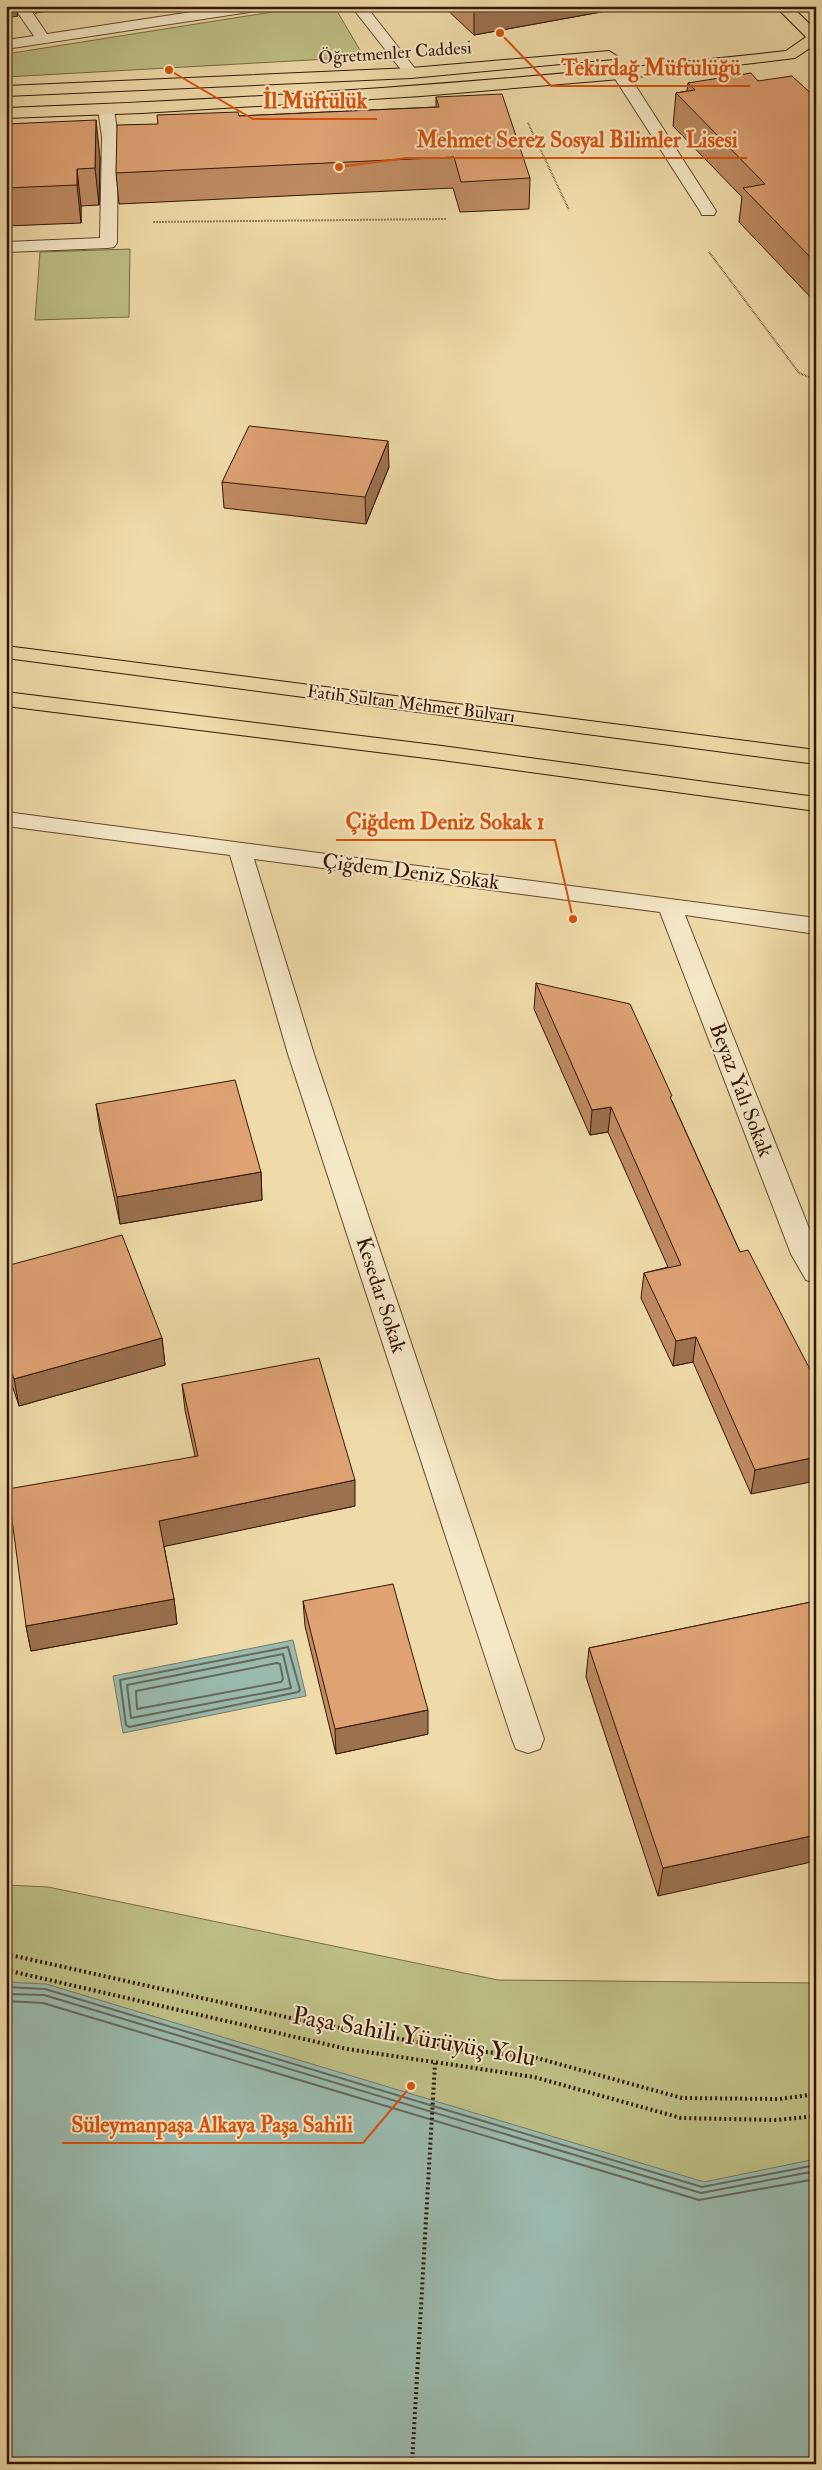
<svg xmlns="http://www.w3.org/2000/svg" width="822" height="2470" viewBox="0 0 822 2470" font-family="'IM FELL Double Pica',serif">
  <rect width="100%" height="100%" fill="#efdba9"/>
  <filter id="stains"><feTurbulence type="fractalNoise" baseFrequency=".004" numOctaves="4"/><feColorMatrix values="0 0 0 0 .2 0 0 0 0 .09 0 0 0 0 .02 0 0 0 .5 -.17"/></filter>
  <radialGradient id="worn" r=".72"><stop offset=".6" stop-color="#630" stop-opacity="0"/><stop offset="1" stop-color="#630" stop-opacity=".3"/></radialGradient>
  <!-- green -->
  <g fill="#bdbf85" stroke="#786a46">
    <polygon points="310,6 334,6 364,57 6,77 6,54"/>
    <polygon points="130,249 129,317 35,320 40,252"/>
    <polygon points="6,1885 48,1887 498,1980 816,1983 816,2246 6,2188"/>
  </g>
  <!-- water -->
  <g fill="#9abaae" stroke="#71786c">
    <polygon points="293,1640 306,1696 123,1733 113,1676"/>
    <polygon points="6,1982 46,1984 704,2182 816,2159 816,2464 6,2464"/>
  </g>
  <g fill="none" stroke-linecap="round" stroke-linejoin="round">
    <!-- shore -->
    <g stroke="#66685b" stroke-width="2">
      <polygon points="288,1647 300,1690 298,1692 129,1727 126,1725 120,1680"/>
      <polygon points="283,1654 291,1688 131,1718 127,1685"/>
      <polygon points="277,1663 280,1664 283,1679 281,1682 137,1709 136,1691"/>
      <polyline points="6,1987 45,1989 702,2187 816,2165"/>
      <polyline points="6,1994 44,1995 701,2193 816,2171"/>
      <polyline points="6,2001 43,2003 699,2200 816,2179"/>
    </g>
    <!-- minor casing -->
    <g stroke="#624730" stroke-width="2">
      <g id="minor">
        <polygon points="13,6 28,6 47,34 231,6 269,6 262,10 6,49 6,40 34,36"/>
        <polygon points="351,6 366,6 416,70 419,73 416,76 406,76"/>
        <polygon points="620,69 628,74 716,211 714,215 702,215 700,211 612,74"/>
        <polygon points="106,104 114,109 118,137 117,243 114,247 108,248 6,252 6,242 100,238 102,137 98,109"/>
        <polygon points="6,812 816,918 816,934 685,915 816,1246 816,1283 806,1280 791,1254 660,912 254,859 314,1054 544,1739 540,1749 528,1753 516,1749 512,1739 288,1054 230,855 6,826"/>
      </g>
    </g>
    <!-- major casing -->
    <g stroke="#331608" stroke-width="2">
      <g id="major">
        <path d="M775 6H791L816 30V44L795 58 620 79 421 96 142 113 6 118V108C267 99 527 80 786 51L806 37Z"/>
        <polygon points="609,51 617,56 614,59 411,78 6,96 6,86 411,68"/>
        <polygon points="6,646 816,750 816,764 6,658"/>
        <polygon points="6,692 442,746 816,797 816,811 442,760 6,706"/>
      </g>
    </g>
    <!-- path-far1 -->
    <g stroke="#331608" stroke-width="2" stroke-dasharray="0.5 1" stroke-linecap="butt">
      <polyline points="528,123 569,210"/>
      <polyline points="153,222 446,219"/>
      <polyline points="709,252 799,373 816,380"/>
    </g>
    <!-- path -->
    <g stroke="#331608" stroke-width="4" stroke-dasharray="2 3" stroke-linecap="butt">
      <polyline points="6,1954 313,2023 444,2047 537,2058 682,2098 780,2099 816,2094"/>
      <polyline points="6,1970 347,2049 534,2077 681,2118 777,2120 816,2116"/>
      <polyline points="412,2464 435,2063"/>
    </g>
    <!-- minor -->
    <use href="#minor" fill="#f5e8c7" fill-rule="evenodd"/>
    <!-- major -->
    <use href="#major" fill="#efdba9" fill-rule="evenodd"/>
  </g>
  <!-- wall -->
  <g fill="#bf8b63" stroke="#331608">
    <polygon points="30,6 82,6 35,13"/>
    <polygon points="443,6 634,6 474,35"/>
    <polygon points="758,81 816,98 816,303 739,222 742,197 673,126 676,93 687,91 688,83"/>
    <polygon points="436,97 530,178 529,209 460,212 453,188 119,204 116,173 239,116 436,107"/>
    <polygon points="6,124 100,157 99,205 81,206 81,223 6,226"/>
    <polygon points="389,467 366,524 224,508 222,482"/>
    <polygon points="536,983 672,1101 740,1252 816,1381 751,1494 693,1362 673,1366 641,1298 644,1273 668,1267 608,1132 590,1135 534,1009"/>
    <polygon points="96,1104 261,1172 262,1200 120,1224 100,1131"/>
    <polygon points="6,1266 162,1338 165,1365 19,1406 6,1367"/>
    <polygon points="182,1384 355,1506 164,1546 174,1599 177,1624 31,1651 26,1626 195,1456 185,1410"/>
    <polygon points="303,1601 428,1734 336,1754 305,1626"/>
    <polygon points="816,1601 658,1896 586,1677 589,1648"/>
  </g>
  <!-- shaded-wall -->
  <g fill="#9b7150" stroke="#331608">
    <polygon points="6,6 16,6 18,16 6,18"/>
    <polygon points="34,6 82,6 35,13"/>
    <polygon points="474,6 634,6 474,35"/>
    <polygon points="96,120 100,157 99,205 95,168"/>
    <polygon points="77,169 81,206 81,223 77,185"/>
    <polygon points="388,441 389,467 366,524 365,497"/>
    <polygon points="611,1107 608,1132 590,1135 592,1110"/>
    <polygon points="261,1172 262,1200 120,1224 117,1197"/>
    <polygon points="696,1337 693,1362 673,1366 676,1341"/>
    <polygon points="162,1338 165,1365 19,1406 14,1379"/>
    <polygon points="816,1457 816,1481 751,1494 755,1470"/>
    <polygon points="355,1480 355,1506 162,1547 159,1521"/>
    <polygon points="174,1599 177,1624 31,1651 26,1626"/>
    <polygon points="428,1710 428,1734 336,1754 335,1729"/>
    <polygon points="816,1835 816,1861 658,1896 663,1868"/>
  </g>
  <!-- building -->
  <g fill="#dea273" stroke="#331608">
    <polygon points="751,73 758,81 792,76 816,98 816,263 743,188 765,184 676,93 695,90 688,83"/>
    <polygon points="502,94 530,178 461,182 454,157 116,173 117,125 158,124 157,115 238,112 239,116 439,107 436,97"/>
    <polygon points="96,120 95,168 77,169 77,185 6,188 6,124"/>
    <polygon points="249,426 388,441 365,497 222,482"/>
    <polygon points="536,983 630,1004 672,1096 670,1097 740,1252 748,1250 816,1381 816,1457 755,1470 696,1337 676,1341 644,1273 681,1265 611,1107 592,1110"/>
    <polygon points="235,1080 261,1172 117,1197 96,1104"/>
    <polygon points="122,1235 162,1338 14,1379 6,1357 6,1266"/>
    <polygon points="319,1358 355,1480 159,1521 174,1599 26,1626 8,1489 198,1456 182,1384"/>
    <polygon points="393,1584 428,1710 335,1729 303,1601"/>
    <polygon points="816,1601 816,1835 663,1868 589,1648"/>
  </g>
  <g text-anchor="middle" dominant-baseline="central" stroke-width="4" stroke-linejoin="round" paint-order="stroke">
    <!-- far-street labels -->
    <g font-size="18" fill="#331608" stroke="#f5e8c7">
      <text transform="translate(395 53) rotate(-4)">Öğretmenler Caddesi</text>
      <text transform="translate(411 704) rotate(7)">Fatih Sultan Mehmet Bulvarı</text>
    </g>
    <!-- street labels -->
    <g font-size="21" fill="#331608" stroke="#f5e8c7">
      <text transform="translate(411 872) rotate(7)">Çiğdem Deniz Sokak</text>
      <text transform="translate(741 1090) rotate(69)">Beyaz Yalı Sokak</text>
      <text transform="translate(381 1295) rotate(72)">Kesedar Sokak</text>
    </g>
    <!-- near-street labels -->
    <g font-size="25" fill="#331608" stroke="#f5e8c7">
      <text transform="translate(414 2037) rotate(10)">Paşa Sahili Yürüyüş Yolu</text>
    </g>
  </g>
  <!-- callouts -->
  <path fill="none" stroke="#d6520c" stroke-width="2" d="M500 33L551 86H750M169 70L253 119H377M339 167L406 158H747M573 919L555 840H336M411 2086L363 2143H62"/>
  <g fill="#d6520c" stroke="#f5e8c7" stroke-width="2">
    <circle cx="500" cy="33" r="5"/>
    <circle cx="169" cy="70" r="5"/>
    <circle cx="339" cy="167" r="5"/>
    <circle cx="573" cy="919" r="5"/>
    <circle cx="411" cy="2086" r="5"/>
  </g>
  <g font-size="22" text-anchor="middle" font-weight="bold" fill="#d6520c" stroke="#f5e8c7" stroke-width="4" stroke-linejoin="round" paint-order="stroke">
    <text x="651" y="75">Tekirdağ Müftülüğü</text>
    <text x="315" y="108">İl Müftülük</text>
    <text x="577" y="147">Mehmet Serez Sosyal Bilimler Lisesi</text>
    <text x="445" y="829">Çiğdem Deniz Sokak 1</text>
    <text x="212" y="2132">Süleymanpaşa Alkaya Paşa Sahili</text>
  </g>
  <!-- margin -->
  <rect width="822" height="2470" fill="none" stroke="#efdba9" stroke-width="25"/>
  <rect x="8" y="8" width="807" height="2455" fill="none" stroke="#331608" stroke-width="2.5"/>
  <rect x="12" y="12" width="797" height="2445" fill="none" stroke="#331608"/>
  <rect width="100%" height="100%" filter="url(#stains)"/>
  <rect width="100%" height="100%" fill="url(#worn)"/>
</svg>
